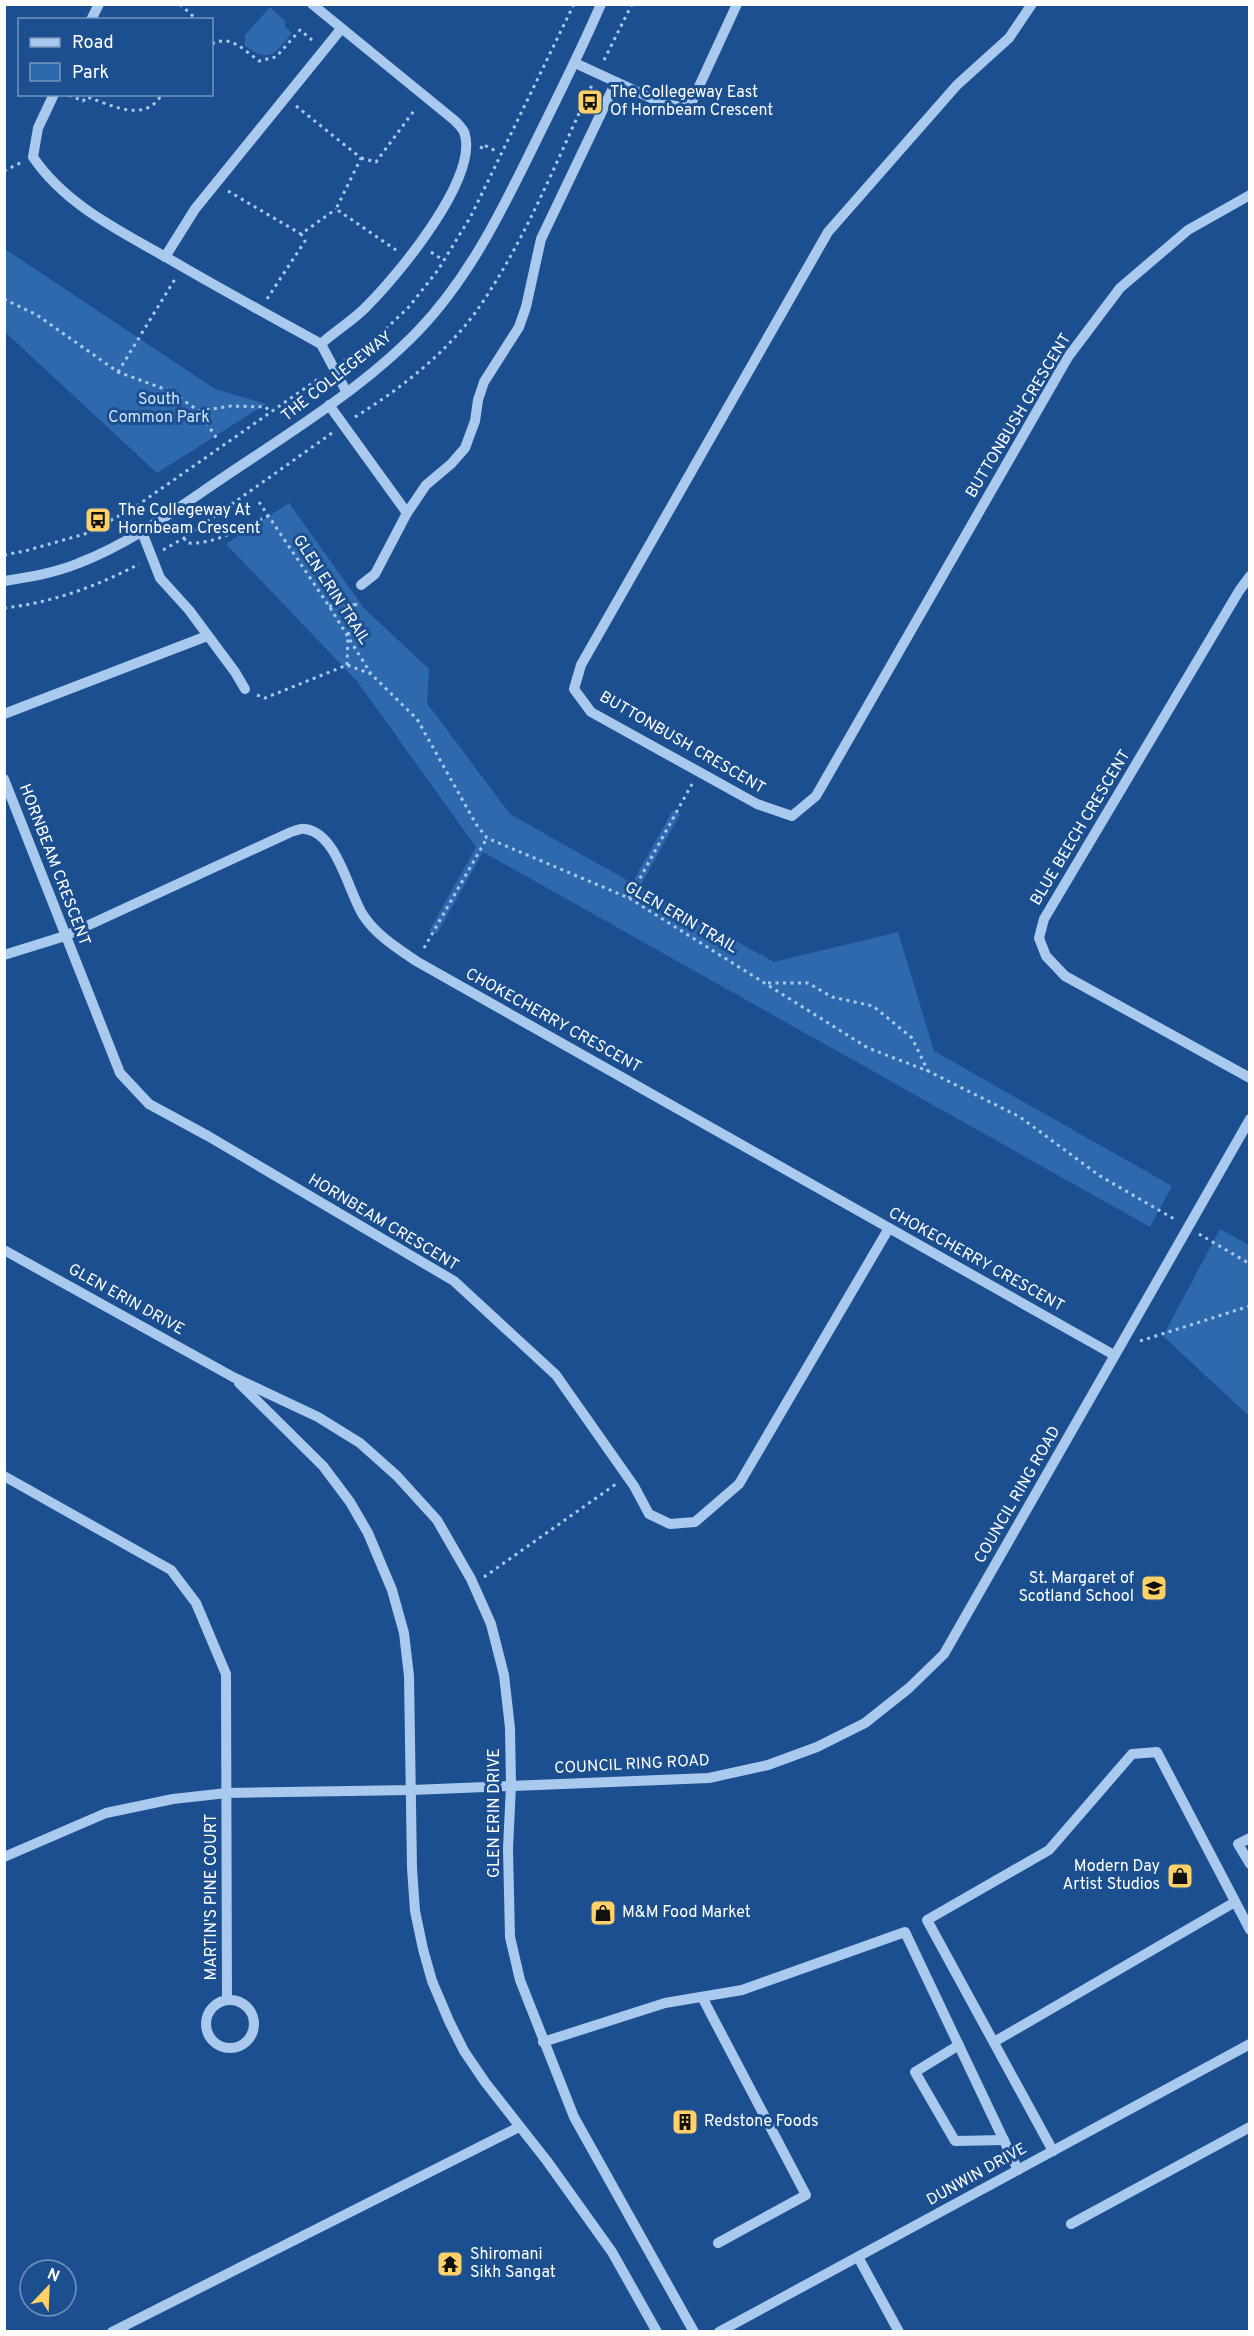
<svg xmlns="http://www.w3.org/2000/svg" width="1254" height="2336" viewBox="0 0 1254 2336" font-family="Overpass,sans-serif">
  <rect width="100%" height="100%" fill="#1b4f8f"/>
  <!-- park -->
  <g fill="#2e69ad">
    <path d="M270 7 285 21V27L292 33C275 54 270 64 245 46V35Z"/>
    <polygon points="5,249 215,389 266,404 157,473 5,332"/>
    <polygon points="289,503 364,608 429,669 427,703 510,814 632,883 673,810 680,814 640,887 774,962 898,932 934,1051 1172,1186 1150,1227 483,852 437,934 429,931 476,847 356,680 226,544"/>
    <polygon points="1220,1229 1249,1245 1249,1416 1163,1336"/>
  </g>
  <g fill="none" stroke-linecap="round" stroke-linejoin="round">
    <!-- path -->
    <g stroke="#a9c9ee" stroke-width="3" stroke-dasharray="3 4.5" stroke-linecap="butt">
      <polyline points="180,4 197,20"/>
      <path d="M212 44C230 34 244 50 259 61L276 57 300 30 312 40"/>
      <polyline points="604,60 632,4"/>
      <path d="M69 95 83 101 87 97C112 105 145 124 162 94"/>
      <polyline points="296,106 361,158 336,209 396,250"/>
      <polyline points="480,147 485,149 486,146 496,151"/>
      <polyline points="361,158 376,162 416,108"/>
      <polyline points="4,171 22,162"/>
      <polyline points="228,191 301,234"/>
      <polyline points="431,252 440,258"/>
      <polyline points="4,299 37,315 118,372 170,391 199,411 217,439"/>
      <polyline points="267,299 305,241 301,234 336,209"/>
      <polyline points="344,361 377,337 408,308 438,270 471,216 574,4"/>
      <polyline points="118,372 175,279"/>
      <polyline points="199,411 231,406 266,407 270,413"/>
      <path d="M355 417C400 389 443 356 475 313 523 246 557 160 592 85"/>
      <polyline points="259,502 329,606 371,674 417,719 476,824 487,838 629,898 868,1048 928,1071 1020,1117 1100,1176 1176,1220"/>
      <path d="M184 538 187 543C215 545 243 527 268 516"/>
      <polyline points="163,550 184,538 332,433"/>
      <polyline points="4,555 25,551 88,533 135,507 321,377"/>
      <polyline points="329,606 355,605"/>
      <path d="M4 608C51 603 98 586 139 564"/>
      <polyline points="347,665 348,636 357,599"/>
      <polyline points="257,695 265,698 347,665 371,674"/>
      <polyline points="629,898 692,784"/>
      <polyline points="424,948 487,838"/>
      <polyline points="768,983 808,983 832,997 873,1006 912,1038 928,1071"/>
      <polyline points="1199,1234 1250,1264"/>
      <polyline points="1140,1341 1250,1306"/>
      <polyline points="484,1577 616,1484"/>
    </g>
    <!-- minor -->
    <g stroke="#a9c9ee" stroke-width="10">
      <polyline points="1032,4 1009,38 957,85 828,232 581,665 574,689 591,712 757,804 792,816 816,796 1068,357 1120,288 1188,230 1250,195"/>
      <polyline points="91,20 99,4"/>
      <polyline points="575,63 664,104 689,108 737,4"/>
      <path d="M54 94 38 128 33 157C64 203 116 229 164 256 215 286 268 315 321 344 335 331 354 320 367 306 398 275 477 180 465 135 464 129 458 124 454 120L312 4"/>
      <polyline points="165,257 195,209 341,29"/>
      <polyline points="321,344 346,391"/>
      <polyline points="329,405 407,513"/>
      <polyline points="142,532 160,578 189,610 235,672 245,689"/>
      <polyline points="1250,576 1239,591 1044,919 1039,938 1046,956 1065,976 1250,1078"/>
      <path d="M4 581C29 577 55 573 79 563 133 542 179 507 227 475 291 432 364 387 418 331 469 278 501 212 533 147 556 100 580 53 601 4"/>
      <polyline points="361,585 375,574 407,513 426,485 451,464 465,448 475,421 478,400 484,382 519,327 526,307 541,239 616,82"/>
      <polyline points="4,714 207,636"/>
      <polyline points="4,779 120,1073 149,1104 208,1136 454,1281 556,1375 634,1486 649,1514 670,1524 695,1522 739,1484 889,1228"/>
      <path d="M4 955 65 936 291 832C295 831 301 828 305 829 337 833 348 891 363 915 376 935 397 948 416 961L1114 1355"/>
      <polyline points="4,1250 233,1377 318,1417 360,1443 397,1476 437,1520 471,1579 491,1624 504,1675 510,1728 511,1785 508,1849 510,1937 520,1980 574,2117 694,2332"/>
      <polyline points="239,1383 323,1466 350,1502 368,1533 392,1590 404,1633 409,1676 412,1868 415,1911 423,1949 432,1981 449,2021 464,2051 485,2082 547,2161 612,2252 657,2332"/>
      <polyline points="4,1476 171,1570 196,1603 226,1674 227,2000"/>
      <polyline points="1250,1838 1238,1844 1250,1864"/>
      <polyline points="4,1857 106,1813 173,1799 227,1793 412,1790 709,1778 768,1765 817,1747 865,1723 909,1688 944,1654 1250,1119"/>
      <polyline points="702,1997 806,2195 718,2243"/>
      <circle cx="230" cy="2024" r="24"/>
      <polyline points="543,2042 665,2003 742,1990 905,1932 1018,2170"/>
      <polyline points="994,2042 1235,1902"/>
      <polyline points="959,2045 915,2072 955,2141 1004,2140"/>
      <polyline points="1053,2151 927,1920 1049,1850 1132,1754 1157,1752 1250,1930"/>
      <polyline points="1071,2224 1250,2127"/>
      <polyline points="858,2257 899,2332"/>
      <polyline points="112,2332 519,2127"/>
      <polyline points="719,2332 1250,2044"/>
    </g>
  </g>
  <!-- icons -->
  <defs>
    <g id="bus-square" transform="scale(1.35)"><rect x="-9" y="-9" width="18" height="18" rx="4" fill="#ffd166" stroke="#1b4f8f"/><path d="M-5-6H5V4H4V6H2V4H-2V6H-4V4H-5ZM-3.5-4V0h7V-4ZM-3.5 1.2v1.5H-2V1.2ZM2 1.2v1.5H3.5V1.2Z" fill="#111"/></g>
    <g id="school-square" transform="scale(1.35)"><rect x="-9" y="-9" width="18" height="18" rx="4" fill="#ffd166" stroke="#1b4f8f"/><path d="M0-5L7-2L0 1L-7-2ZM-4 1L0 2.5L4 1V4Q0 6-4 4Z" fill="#111"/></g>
    <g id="shop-square" transform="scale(1.35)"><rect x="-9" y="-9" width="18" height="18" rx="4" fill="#ffd166" stroke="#1b4f8f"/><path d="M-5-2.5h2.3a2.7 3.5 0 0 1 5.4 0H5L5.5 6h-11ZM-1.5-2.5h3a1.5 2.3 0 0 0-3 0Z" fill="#111"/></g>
    <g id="building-square" transform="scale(1.35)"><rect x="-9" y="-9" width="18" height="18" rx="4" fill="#ffd166" stroke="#1b4f8f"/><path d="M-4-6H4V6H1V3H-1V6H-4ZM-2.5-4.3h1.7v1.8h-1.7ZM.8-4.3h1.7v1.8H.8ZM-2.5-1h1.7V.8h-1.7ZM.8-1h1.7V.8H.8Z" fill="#111"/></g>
    <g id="temple-square" transform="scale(1.35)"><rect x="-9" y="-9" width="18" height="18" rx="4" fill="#ffd166" stroke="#1b4f8f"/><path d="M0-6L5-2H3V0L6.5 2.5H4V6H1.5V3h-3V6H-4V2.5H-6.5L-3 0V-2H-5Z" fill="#111"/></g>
  </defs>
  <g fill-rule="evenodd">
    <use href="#bus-square" x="590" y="102"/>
    <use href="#bus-square" x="98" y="520"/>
    <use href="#school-square" x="1154" y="1588"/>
    <use href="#shop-square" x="1180" y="1876"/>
    <use href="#shop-square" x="603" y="1913"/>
    <use href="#building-square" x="685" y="2122"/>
    <use href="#temple-square" x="450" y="2264"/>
  </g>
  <g text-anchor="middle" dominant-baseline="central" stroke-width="6" stroke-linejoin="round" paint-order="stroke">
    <!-- poi labels -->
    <g font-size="16" fill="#fff" stroke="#1b4f8f" text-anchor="start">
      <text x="610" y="93">The Collegeway East<tspan x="610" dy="18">Of Hornbeam Crescent</tspan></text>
      <text x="118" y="511">The Collegeway At<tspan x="118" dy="18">Hornbeam Crescent</tspan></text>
      <text x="1134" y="1579" text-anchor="end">St. Margaret of<tspan x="1134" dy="18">Scotland School</tspan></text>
      <text x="1160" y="1867" text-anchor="end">Modern Day<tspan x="1160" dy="18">Artist Studios</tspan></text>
      <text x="622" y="1913">M&amp;M Food Market</text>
      <text x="704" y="2122">Redstone Foods</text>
      <text x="470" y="2255">Shiromani<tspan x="470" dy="18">Sikh Sangat</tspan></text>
    </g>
    <!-- street labels -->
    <g font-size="16" fill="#fff" stroke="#1b4f8f">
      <text transform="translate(337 377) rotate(-38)">THE COLLEGEWAY</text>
      <text transform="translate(1019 416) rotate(-59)">BUTTONBUSH CRESCENT</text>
      <text transform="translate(331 590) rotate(57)">GLEN ERIN TRAIL</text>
      <text transform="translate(682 743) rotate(30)">BUTTONBUSH CRESCENT</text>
      <text transform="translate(1081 828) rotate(-59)">BLUE BEECH CRESCENT</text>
      <text transform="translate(54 865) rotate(69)">HORNBEAM CRESCENT</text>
      <text transform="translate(681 918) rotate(30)">GLEN ERIN TRAIL</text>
      <text transform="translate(553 1021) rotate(29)">CHOKECHERRY CRESCENT</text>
      <text transform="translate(383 1223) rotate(31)">HORNBEAM CRESCENT</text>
      <text transform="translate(976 1260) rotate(29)">CHOKECHERRY CRESCENT</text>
      <text transform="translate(126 1300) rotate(29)">GLEN ERIN DRIVE</text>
      <text transform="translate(1018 1495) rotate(-60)">COUNCIL RING ROAD</text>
      <text transform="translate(632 1765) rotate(-3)">COUNCIL RING ROAD</text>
      <text transform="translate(495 1813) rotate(-90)">GLEN ERIN DRIVE</text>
      <text transform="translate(212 1897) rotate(-90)">MARTIN'S PINE COURT</text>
      <text transform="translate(977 2175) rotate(-29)">DUNWIN DRIVE</text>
    </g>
    <!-- park labels -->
    <g font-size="16" fill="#cfe3fa" stroke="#1b4f8f">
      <text x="159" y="400">South<tspan x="159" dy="18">Common Park</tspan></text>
    </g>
  </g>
  <!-- border -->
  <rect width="1254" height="2336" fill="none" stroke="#ffffff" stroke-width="12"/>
  <!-- legend -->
  <rect x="18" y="18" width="195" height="78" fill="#1b4f8f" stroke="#7695bc" stroke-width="1.5"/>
  <rect x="30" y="38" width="30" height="9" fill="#a9c9ee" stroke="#7695bc" stroke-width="1.5"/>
  <text x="72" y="48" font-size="18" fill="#ffffff">Road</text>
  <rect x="30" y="63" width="30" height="18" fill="#2e69ad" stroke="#7695bc" stroke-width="1.5"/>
  <text x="72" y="78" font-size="18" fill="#ffffff">Park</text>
  <!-- north arrow -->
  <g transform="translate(48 2288) rotate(23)"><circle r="28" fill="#1b4f8f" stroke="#7695bc" stroke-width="1.5"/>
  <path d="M0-4.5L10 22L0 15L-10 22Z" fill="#ffd166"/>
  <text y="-9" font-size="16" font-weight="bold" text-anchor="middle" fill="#ffffff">N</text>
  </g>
</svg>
